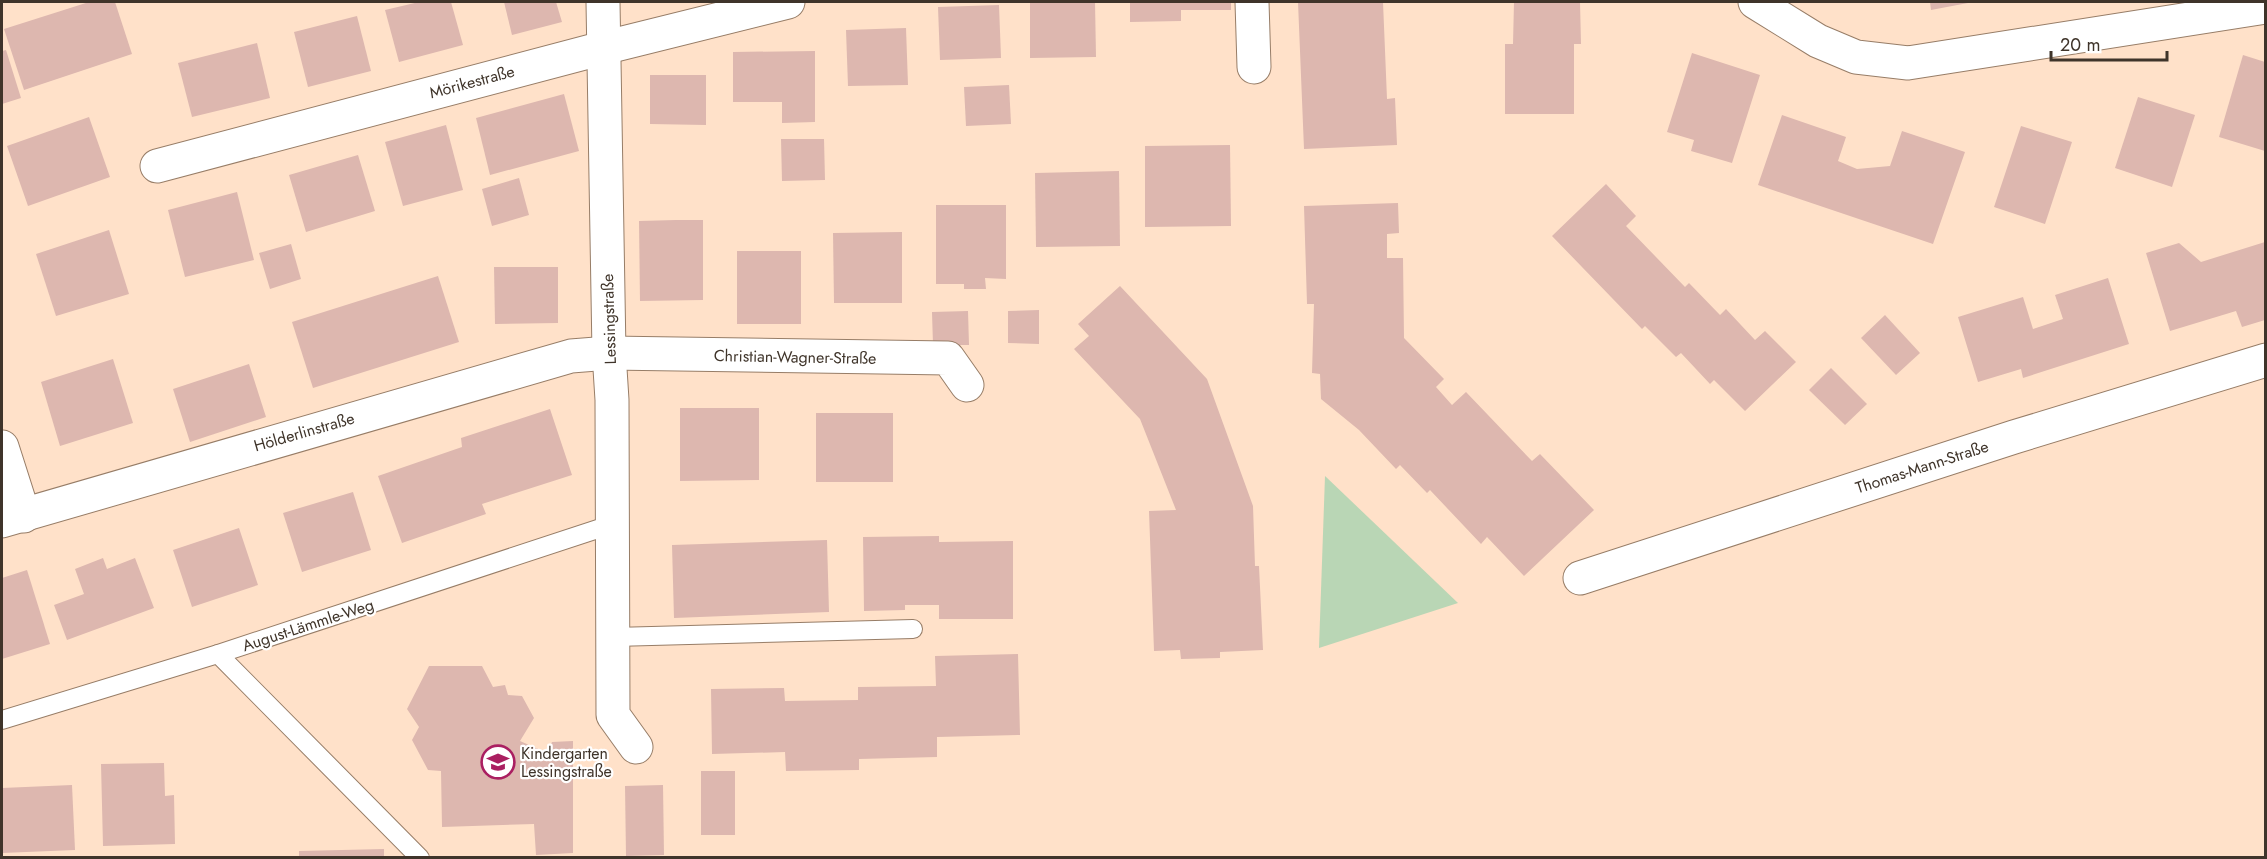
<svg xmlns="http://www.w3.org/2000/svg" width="2267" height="859" viewBox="0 0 2267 859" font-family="Jost,sans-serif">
  <rect width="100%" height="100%" fill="#ffe1c9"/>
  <!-- green -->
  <polygon fill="#b9d6b5" points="1325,476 1458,603 1319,648"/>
  <!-- building -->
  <g fill="#ddb7af">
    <polygon points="89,2 115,2 132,54 24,90 4,29"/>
    <polygon points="419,2 451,2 463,45 399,62 385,10"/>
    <polygon points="504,2 556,2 562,22 512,35"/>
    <polygon points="1030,2 1095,2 1096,57 1030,58"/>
    <polygon points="1130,2 1231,2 1231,10 1181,10 1181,21 1130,22"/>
    <polygon points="1298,2 1383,2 1387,99 1395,98 1397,145 1304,149"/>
    <polygon points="1514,2 1580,2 1581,44 1574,44 1574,114 1505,114 1505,44 1513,44"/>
    <polygon points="1930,2 1968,2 1968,3 1931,10"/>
    <polygon points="999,5 1001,58 940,60 938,7"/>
    <polygon points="357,16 371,71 308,87 294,32"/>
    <polygon points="906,28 908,85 848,86 846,30"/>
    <polygon points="257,43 270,98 192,117 178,63"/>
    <polygon points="6,50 21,98 2,104 2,51"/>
    <polygon points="815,51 815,122 782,123 782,102 733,102 733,52"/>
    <polygon points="1692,53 1760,75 1732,163 1691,151 1694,140 1667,132"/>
    <polygon points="2243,55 2265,62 2265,151 2219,137"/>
    <polygon points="650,75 706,75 706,125 650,124"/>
    <polygon points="1009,85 1011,124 966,126 964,87"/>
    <polygon points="564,94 579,151 490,175 476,118"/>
    <polygon points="2138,97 2195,115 2172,187 2115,168"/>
    <polygon points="1782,115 1846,137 1838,161 1857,169 1890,166 1902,131 1965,152 1933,244 1758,185"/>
    <polygon points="89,117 110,177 28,206 7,146"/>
    <polygon points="446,125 463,190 403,206 385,142"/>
    <polygon points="2021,126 2072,142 2045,224 1994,207"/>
    <polygon points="781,139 824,139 825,180 782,181"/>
    <polygon points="1230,145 1231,226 1145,227 1145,146"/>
    <polygon points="358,155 375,211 306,232 289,175"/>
    <polygon points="1119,171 1120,246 1036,247 1035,173"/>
    <polygon points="519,178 529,215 492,226 482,189"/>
    <polygon points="1606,184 1636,216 1626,226 1685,287 1689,283 1720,315 1726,309 1755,340 1765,331 1796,362 1745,411 1714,380 1710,384 1681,353 1676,357 1645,326 1642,329 1552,236"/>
    <polygon points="237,192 254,260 185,277 168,210"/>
    <polygon points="1398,203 1399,233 1387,234 1387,258 1403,258 1404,338 1444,379 1436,387 1452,405 1466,392 1532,461 1540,454 1594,510 1524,576 1487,537 1481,544 1430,490 1427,493 1400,465 1396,469 1359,430 1321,399 1320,374 1312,373 1314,304 1307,304 1304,206"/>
    <polygon points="936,205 1006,205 1006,279 985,278 986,289 964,289 964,284 936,284"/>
    <polygon points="676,220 703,220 703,300 640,301 639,221"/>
    <polygon points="109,230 129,294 56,316 36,254"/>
    <polygon points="902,232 902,303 834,303 833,233"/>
    <polygon points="2265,242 2265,320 2242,327 2236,311 2170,331 2146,253 2179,243 2201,262"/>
    <polygon points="291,244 301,279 270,289 259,253"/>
    <rect x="737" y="251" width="64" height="73"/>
    <polygon points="494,267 558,267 558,323 495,324"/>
    <polygon points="438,276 459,342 313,388 292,322"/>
    <polygon points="2108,278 2129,344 2023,378 2021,369 1978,382 1958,317 2023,297 2033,329 2063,319 2055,295"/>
    <polygon points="1120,286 1207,379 1253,506 1255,566 1259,566 1263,650 1220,652 1220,658 1181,659 1180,650 1154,651 1149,511 1176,510 1140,419 1074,349 1089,336 1078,324"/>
    <polygon points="1039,310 1039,344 1008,343 1008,311"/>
    <polygon points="968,311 969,345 933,345 932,312"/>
    <polygon points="1885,315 1920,353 1896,375 1861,338"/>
    <polygon points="113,359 133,423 60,446 41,382"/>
    <polygon points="249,364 266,417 190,442 173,389"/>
    <polygon points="1831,368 1867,404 1845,425 1809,390"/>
    <polygon points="680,408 759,408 759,480 680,481"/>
    <polygon points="550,409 572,475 482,504 486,514 402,543 378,476 462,447 461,438"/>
    <rect x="816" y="413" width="77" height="69"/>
    <polygon points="353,492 371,550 302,572 283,513"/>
    <polygon points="239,528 258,585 192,607 173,550"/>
    <polygon points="939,536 939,542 1013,541 1013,619 939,619 939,605 905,605 905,610 864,611 863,537"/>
    <polygon points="827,540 829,612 674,618 672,545"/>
    <polygon points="103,558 107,569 135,558 154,608 67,640 54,605 84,594 75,569"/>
    <polygon points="27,570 50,644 2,659 2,578"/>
    <polygon points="1018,654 1020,735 937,737 937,757 859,759 859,770 786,771 785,752 712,754 711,689 784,688 785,701 858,700 858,687 936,686 935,656"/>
    <polygon points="429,666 482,666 493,687 505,685 508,695 522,696 534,718 520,741 547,753 552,742 573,741 573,853 536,855 534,824 442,827 441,771 428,770 412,740 419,727 407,709"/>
    <polygon points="164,763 165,796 174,795 175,844 103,846 101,764"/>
    <rect x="701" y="771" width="34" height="64"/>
    <polygon points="72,785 75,850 2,853 2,788"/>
    <polygon points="663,785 664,855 626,856 625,786"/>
    <polygon points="384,849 384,858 299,858 299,851"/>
  </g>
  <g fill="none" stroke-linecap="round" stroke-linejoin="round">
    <!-- service casing -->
    <g stroke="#977d67" stroke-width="20">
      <g id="service">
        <polyline points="614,637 913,629"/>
        <polyline points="218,654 420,858"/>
        <polyline points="2,720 218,654 613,524"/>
      </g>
    </g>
    <!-- minor casing -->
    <g stroke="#977d67" stroke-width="35">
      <g id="minor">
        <polyline points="603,2 609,353 612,400 613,715 636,747"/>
        <polyline points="1252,2 1254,67"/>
        <polyline points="1755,2 1818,41 1856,57 1908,63 2266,7"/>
        <polyline points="157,166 603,48 788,2"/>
        <polyline points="2,447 24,516"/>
        <polyline points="2,521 571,356 609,353 948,358 967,385"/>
        <polyline points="1580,578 2014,437 2266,360"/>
      </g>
    </g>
    <!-- service -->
    <use href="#service" stroke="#fff" stroke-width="18"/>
    <!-- minor -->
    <use href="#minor" stroke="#fff" stroke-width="33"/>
  </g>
  <!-- icons -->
  <defs>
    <g id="school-ring" transform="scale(1.725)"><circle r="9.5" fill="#fff" stroke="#aa1f61" stroke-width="1.5"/><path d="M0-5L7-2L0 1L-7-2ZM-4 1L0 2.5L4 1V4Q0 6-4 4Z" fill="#aa1f61"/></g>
  </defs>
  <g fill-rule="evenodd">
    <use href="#school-ring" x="498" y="762"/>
  </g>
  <g text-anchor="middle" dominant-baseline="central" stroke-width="4.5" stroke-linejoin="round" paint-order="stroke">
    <!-- street labels -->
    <g font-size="16" fill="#3f342a" stroke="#fff">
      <text transform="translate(472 82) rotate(-15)">Mörikestraße</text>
      <text transform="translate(609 319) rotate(-92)">Lessingstraße</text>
      <text transform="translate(795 357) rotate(1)">Christian-Wagner-Straße</text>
      <text transform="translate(304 432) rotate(-16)">Hölderlinstraße</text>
      <text transform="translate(1922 467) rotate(-18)">Thomas-Mann-Straße</text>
      <text transform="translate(308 625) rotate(-18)">August-Lämmle-Weg</text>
    </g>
    <!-- poi labels -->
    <g font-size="16" fill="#3f342a" stroke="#fff" text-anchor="start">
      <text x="521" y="753">Kindergarten<tspan x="521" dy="18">Lessingstraße</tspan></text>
    </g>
  </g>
  <!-- border -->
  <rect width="2267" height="859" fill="none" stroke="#3f342a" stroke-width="6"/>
  <!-- scale -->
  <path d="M2051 51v9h116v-9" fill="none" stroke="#3f342a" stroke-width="3"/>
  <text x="2060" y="51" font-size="18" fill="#3f342a" stroke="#ffffff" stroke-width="4.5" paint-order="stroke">20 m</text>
</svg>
